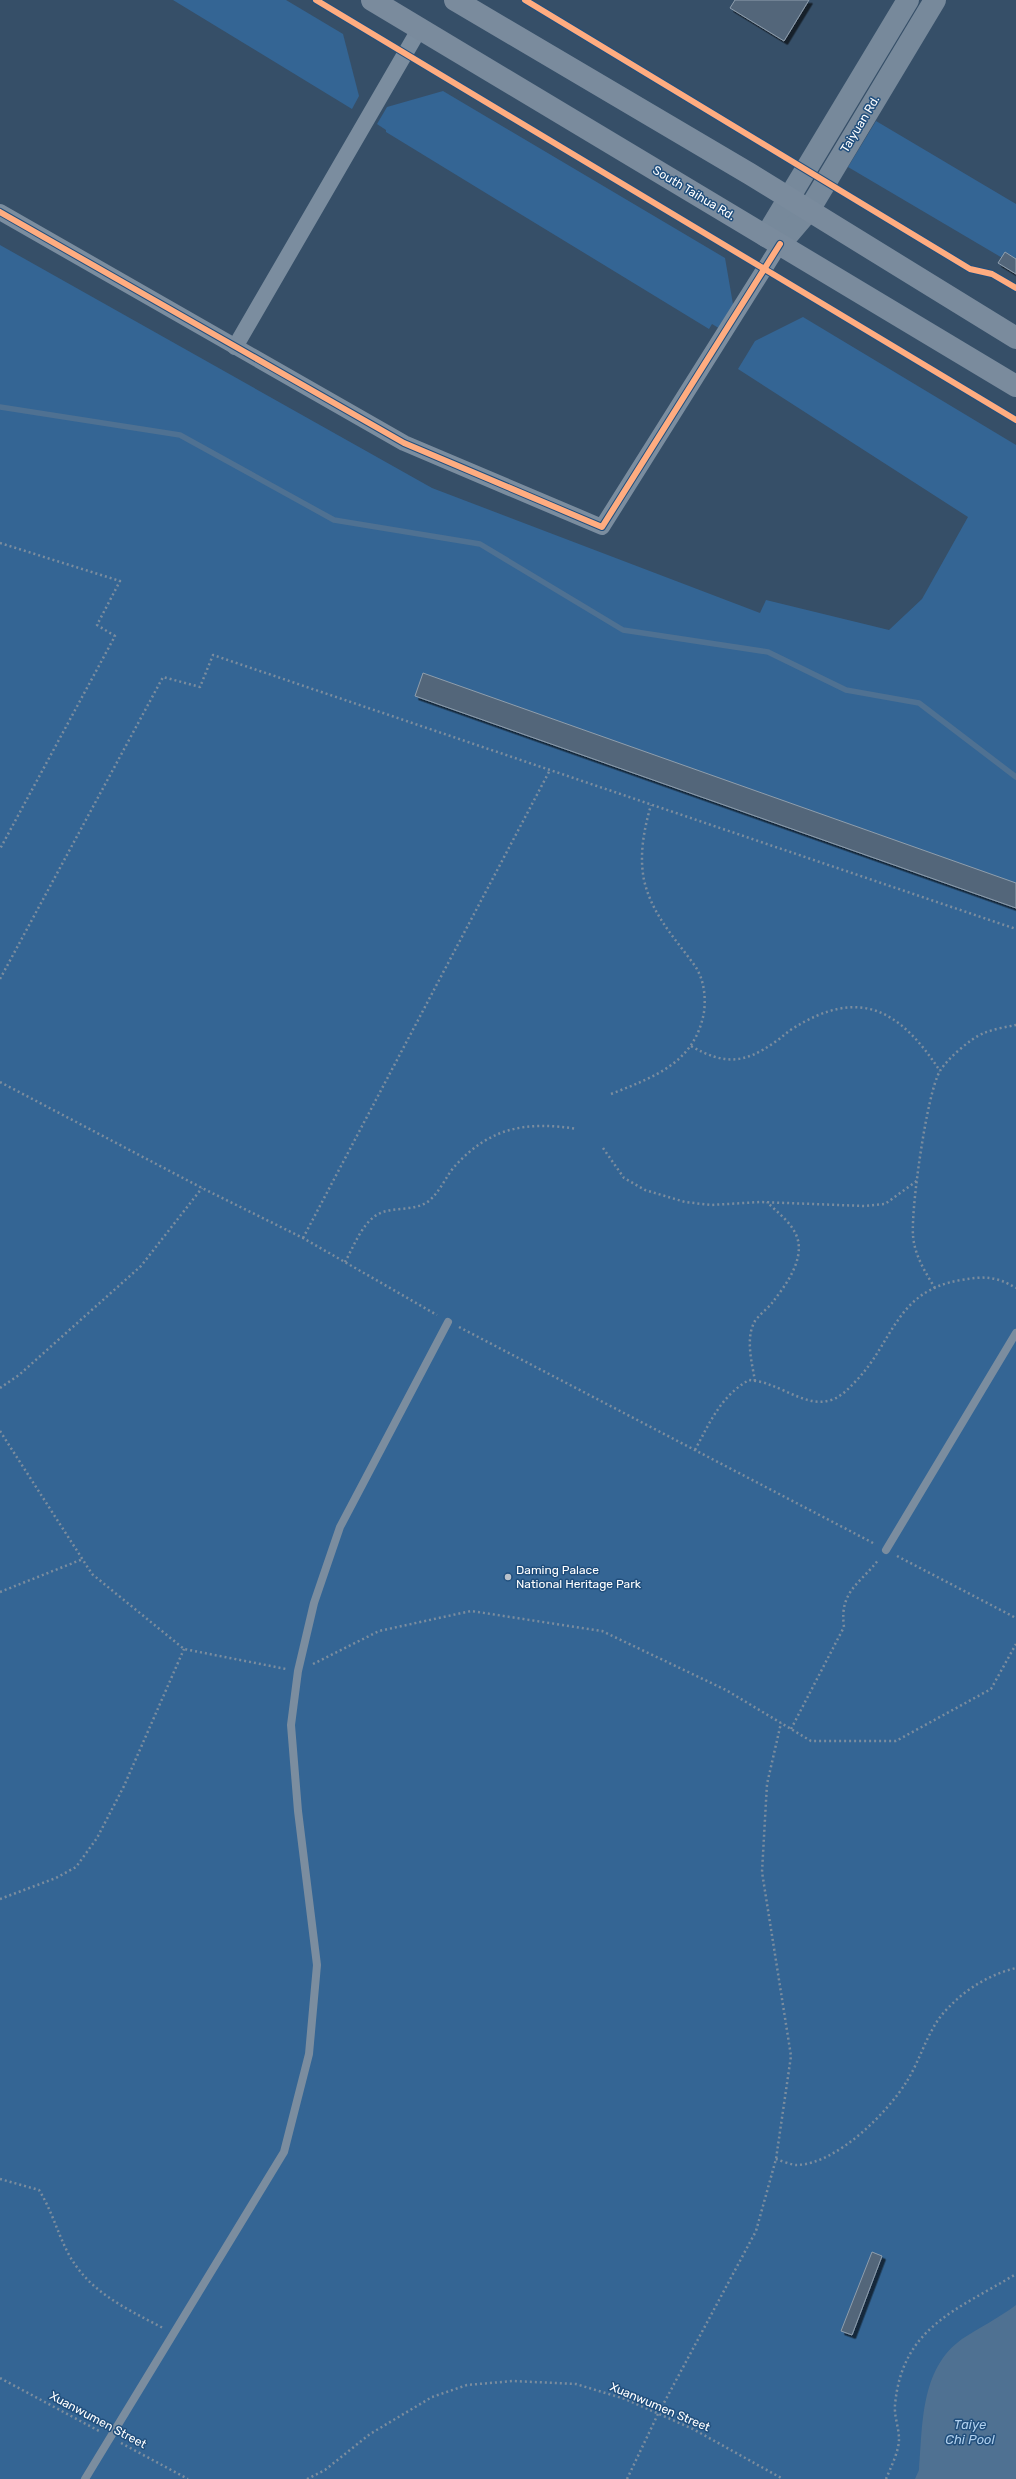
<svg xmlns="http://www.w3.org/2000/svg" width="1016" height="2479" viewBox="0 0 1016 2479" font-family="Rubik,sans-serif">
  <defs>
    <filter id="shadow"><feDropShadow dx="3.5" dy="3.5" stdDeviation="0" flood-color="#0009"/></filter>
  </defs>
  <rect width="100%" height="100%" fill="#364f68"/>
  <!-- green -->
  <g fill="#346594">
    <polygon points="173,0 286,0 343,34 359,96 352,109"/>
    <polygon points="443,91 725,258 734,310 722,330 712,324 709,329 386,132 386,130 377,124 387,107"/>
    <polygon points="876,121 1016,204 1016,266 848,167"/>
    <polygon points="0,245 432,488 760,613 766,600 889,630 922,599 968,517 738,369 755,341 803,317 1016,445 1016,2479 0,2479"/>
  </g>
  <!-- water -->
  <path fill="#4f7192" d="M1016 2305V2479H915L919 2470C923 2424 920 2369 962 2339 980 2327 999 2318 1016 2305Z"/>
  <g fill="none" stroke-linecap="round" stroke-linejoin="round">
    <!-- stream -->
    <polyline stroke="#4f7192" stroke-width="5.5" points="0,407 180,435 334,520 480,544 623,630 768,652 846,690 919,703 1016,777"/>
  </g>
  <!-- building -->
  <g fill="#52667a" stroke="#8f9ead" filter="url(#shadow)">
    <polygon points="735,0 809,0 784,41 730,8"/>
    <polygon points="1005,252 1016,259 1016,274 998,263"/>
    <polygon points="423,673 1016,883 1016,908 415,696"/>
    <polygon points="872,2252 882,2256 852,2335 841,2331"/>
  </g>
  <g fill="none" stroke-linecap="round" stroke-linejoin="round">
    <!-- path -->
    <g stroke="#7b8d9f" stroke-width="2.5" stroke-dasharray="2 3" stroke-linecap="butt">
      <polyline points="0,543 120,581 97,625 115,636 0,849"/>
      <polyline points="0,979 163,677 200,687 213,655 1016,929"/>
      <path d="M691 1046C724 1065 744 1064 775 1042 781 1038 786 1033 792 1029 860 986 900 1010 940 1071"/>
      <polyline points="0,1082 202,1188 303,1238 437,1315"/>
      <path d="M611 1094C654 1077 695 1063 704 1012 706 997 704 979 695 966 675 938 652 915 644 880 639 855 644 829 651 805"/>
      <polyline points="603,1148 624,1178 645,1190 685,1202 711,1205 760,1202 865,1206 885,1204 918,1180"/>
      <polyline points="303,1238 550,770"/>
      <path d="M345 1262C353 1248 361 1226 375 1216 390 1205 415 1213 430 1200 441 1190 446 1176 455 1166 490 1127 527 1121 577 1129"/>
      <path d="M935 1288C925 1272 914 1254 913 1235 911 1208 927 1092 940 1071 947 1059 971 1038 984 1033 994 1029 1006 1027 1016 1025"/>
      <polyline points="459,1327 875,1544"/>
      <path d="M755 1381C752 1363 745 1338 755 1321 760 1314 767 1309 772 1303 785 1286 805 1260 797 1237 792 1223 777 1212 767 1202"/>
      <polyline points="0,1388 19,1375 141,1266 202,1188"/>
      <polyline points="0,1431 92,1574 184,1649 286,1669"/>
      <path d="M695 1450C710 1422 721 1396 749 1380 756 1381 764 1382 770 1385 789 1391 810 1407 831 1400 841 1397 848 1389 855 1382 894 1342 895 1291 961 1280 984 1276 996 1276 1016 1288"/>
      <polyline points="897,1556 1016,1618"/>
      <polyline points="0,1592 83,1559"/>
      <polyline points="313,1664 379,1631 471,1611 602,1631 726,1690 811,1741 896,1741 991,1689 1016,1644"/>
      <path d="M791 1729 844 1627C839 1591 860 1584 879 1559"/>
      <polyline points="0,1899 56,1878 76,1867 97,1838 124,1786 184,1649"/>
      <path d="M776 2159C782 2161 791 2165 797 2165 837 2164 888 2112 907 2081 922 2057 928 2027 949 2007 967 1988 991 1974 1016 1968"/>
      <path d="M0 2179 39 2190C51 2209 57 2231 67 2251 87 2291 125 2308 163 2328"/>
      <polyline points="0,2378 99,2431"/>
      <polyline points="121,2443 188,2479"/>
      <polyline points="307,2479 325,2470 370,2434 432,2397 467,2385 513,2381 576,2384 625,2399 693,2429 783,2479"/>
      <polyline points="627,2479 658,2414 756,2231 776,2159 791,2056 762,1872 767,1784 781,1723"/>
      <path d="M886 2479C891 2467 899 2451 899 2439 899 2428 894 2416 895 2405 902 2327 957 2310 1016 2274"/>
    </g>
    <!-- lane -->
    <g stroke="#7b8d9f" stroke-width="8">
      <polyline points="886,1550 1016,1333"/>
      <polyline points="85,2479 284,2152 309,2054 317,1965 298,1811 291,1725 298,1671 314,1603 340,1527 448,1322"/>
    </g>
    <!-- street -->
    <g stroke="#7b8d9f" stroke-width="16">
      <polyline points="0,212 404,443 602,527 780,244"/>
      <polyline points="235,347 420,28"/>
    </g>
    <!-- secondary -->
    <g stroke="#77899b" stroke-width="22">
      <polyline points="766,236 908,0"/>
      <polyline points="780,244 809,210 935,0"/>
    </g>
    <!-- primary -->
    <g stroke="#7a8b9d" stroke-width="22">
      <polyline points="372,0 1016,386"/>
      <polyline points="455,0 750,174 1016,338"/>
    </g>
    <!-- cycleway casing -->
    <g stroke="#214f7d" stroke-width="8">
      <g id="cycleway">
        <polyline points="316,0 1016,420"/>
        <polyline points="525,0 970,269 992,274 1016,288"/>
        <polyline points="0,212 404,443 602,527 780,244"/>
      </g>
    </g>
    <!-- cycleway -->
    <use href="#cycleway" stroke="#ffac80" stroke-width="6"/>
  </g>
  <!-- markers -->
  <circle fill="#b9c1ca" stroke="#214f7d" stroke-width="1.5" cx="508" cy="1577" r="4"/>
  <g text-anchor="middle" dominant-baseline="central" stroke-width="3" stroke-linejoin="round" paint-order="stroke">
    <!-- street labels -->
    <g font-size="12" fill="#fff" stroke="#214f7d">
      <text transform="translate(860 124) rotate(-59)">Taiyuan Rd.</text>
      <text transform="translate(694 193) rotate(31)">South Taihua Rd.</text>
      <text transform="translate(660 2407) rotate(23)">Xuanwumen Street</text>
      <text transform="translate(98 2420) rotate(28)">Xuanwumen Street</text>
    </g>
    <!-- poi labels -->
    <g font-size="12" fill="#fff" stroke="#214f7d" text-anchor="start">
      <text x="516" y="1570">Daming Palace<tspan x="516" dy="14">National Heritage Park</tspan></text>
    </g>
    <!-- water labels -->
    <g font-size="13" font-style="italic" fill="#b0d0ee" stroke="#214f7d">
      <text x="970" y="2424">Taiye<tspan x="970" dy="15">Chi Pool</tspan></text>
    </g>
  </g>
</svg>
